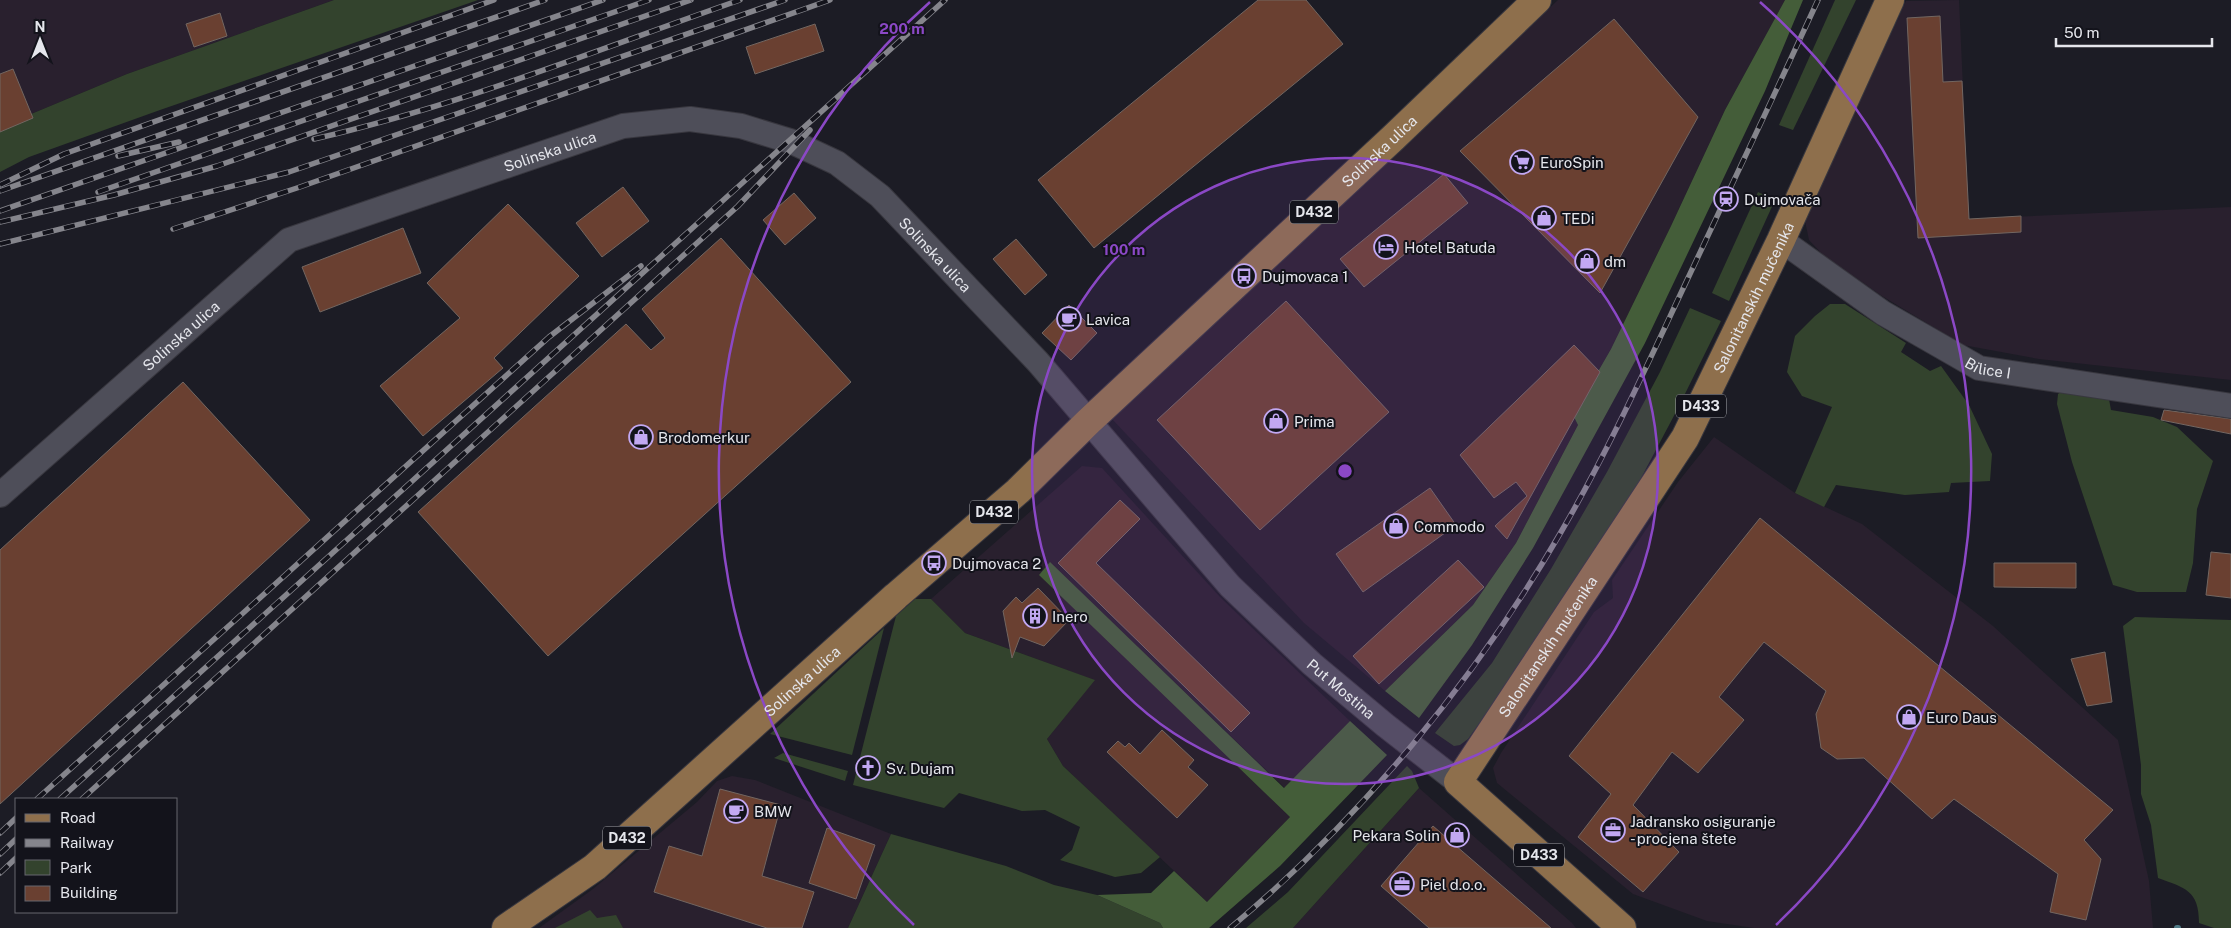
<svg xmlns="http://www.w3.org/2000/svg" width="2231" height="928" viewBox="0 0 2231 928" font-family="'Public Sans',sans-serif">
  <rect width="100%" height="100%" fill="#1c1c25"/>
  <!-- commercial -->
  <g fill="#29202e">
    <polygon points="0,0 334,0 127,74 0,127"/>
    <polygon points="1558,0 1785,0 1725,110 1671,226 1611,349 1573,415 1578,425 1516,543 1473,605 1385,691 1304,623 1112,419"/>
    <polygon points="1959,0 1969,219 2231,207 2231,380 2039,359 1963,345 1882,296 1823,255 1809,240 1805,221 1906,1"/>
    <polygon points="1714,437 1795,493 1862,524 1993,626 2118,740 2149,881 2153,928 1754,928 1707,921 1633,894 1497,783 1493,768 1501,753 1594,612 1613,598 1612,580 1678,482"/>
    <polygon points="1082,466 1102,468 1221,598 1350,721 1285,788 1050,563 1040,574 1290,817 1207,902 1063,766 1047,739 1094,680 965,633 931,599"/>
    <polygon points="732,776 755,780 891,834 848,928 539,928 593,889 697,802 717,781"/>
    <polygon points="1419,788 1572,923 1576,928 1293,928"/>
  </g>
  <!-- green -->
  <g fill="#33432d">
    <polygon points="334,0 478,0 160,110 29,157 0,172 0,127 127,74"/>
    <polygon points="1835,0 1856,0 1793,130 1779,125"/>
    <polygon points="1758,192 1775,200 1729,301 1712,293"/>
    <polygon points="1830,304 1845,304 1906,343 1901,352 1930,371 1941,366 1969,405 1992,454 1990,481 1951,483 1949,492 1905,495 1836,485 1824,507 1795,493 1832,407 1802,396 1787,372 1795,336 1815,316"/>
    <polygon points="1690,308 1721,321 1677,410 1631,497 1517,670 1468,739 1460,745 1454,746 1435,733 1492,663 1551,569 1607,472 1660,372"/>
    <polygon points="2065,389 2108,394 2111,410 2153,417 2177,427 2213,461 2197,509 2193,563 2186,592 2137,592 2113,585 2072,462 2057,404 2058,394"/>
    <polygon points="915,599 931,599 965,633 1095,680 1047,739 1063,766 1160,857 1141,873 1115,877 1060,860 1072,850 1080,827 1045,810 1022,811 959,793 944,808 853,785 896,616"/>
    <path d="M2135 617 2231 620V928H2214L2199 923C2199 890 2185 888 2158 878L2151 825 2141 794V765L2123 626Z"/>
    <polygon points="884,628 852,755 770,734"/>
    <polygon points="783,753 848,771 845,781 774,758"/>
    <polygon points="1407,766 1412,771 1419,788 1293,928 1246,928 1288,892"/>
    <polygon points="891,834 1006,866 1054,885 1097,895 1160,923 1163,928 848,928"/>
    <polygon points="590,910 597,918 616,915 623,928 555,928"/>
  </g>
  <!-- forest -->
  <g fill="#445d39">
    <polygon points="1785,0 1803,0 1765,91 1645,343 1533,548 1472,645 1419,718 1385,691 1473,605 1516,543 1578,425 1573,415 1611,349 1671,226 1725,110"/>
    <polygon points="1050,562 1284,788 1350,721 1387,755 1280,866 1209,928 1163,928 1160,923 1097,895 1151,893 1174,871 1207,902 1290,817 1039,575"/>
  </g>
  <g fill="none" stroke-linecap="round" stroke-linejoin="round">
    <!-- stream -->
    <polyline stroke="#517c88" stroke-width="6" points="2177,928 2178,928"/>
  </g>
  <!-- building -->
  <g fill="#6a4031" stroke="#726661">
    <polygon points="1258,0 1306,0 1343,44 1094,248 1038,180"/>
    <polygon points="220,13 227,36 194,47 186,24"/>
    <polygon points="1940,16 1943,82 1962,81 1969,219 2021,216 2021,232 1918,238 1907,18"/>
    <polygon points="1614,19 1698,117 1600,293 1460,151"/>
    <polygon points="815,24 824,51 755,74 746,47"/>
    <polygon points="13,69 33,118 0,132 0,74"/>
    <polygon points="1444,174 1468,203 1364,287 1340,259"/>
    <polygon points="623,187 649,221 602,257 576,223"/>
    <polygon points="794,193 816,218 785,245 763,220"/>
    <polygon points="508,204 579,276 494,358 503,368 423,436 380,386 460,318 427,283"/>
    <polygon points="403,228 421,273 320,312 302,267"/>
    <polygon points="721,238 851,382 548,656 418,512 626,324 651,350 665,338 642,309"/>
    <polygon points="1016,239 1047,275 1025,295 993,259"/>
    <polygon points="1286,301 1389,412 1260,530 1157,420"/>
    <polygon points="1069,305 1097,333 1071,360 1042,333"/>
    <polygon points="1574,345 1600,372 1507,539 1495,526 1527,496 1516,482 1494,498 1460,455"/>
    <polygon points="183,382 310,520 0,804 0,550"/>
    <polygon points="2164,410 2231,419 2231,434 2161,420"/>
    <polygon points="1430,488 1456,525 1363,592 1336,554"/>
    <polygon points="1120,500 1140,519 1096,563 1250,713 1231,732 1058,563"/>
    <polygon points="1760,518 2113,810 2084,840 2101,859 2086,920 2050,912 2058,874 1954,799 1932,819 1864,758 1837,759 1821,748 1816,714 1826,691 1764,642 1719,697 1744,720 1698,773 1672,752 1633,805 1679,852 1643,892 1578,837 1611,794 1569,756"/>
    <polygon points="2211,552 2231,554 2231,598 2206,595"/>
    <polygon points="1458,560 1484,587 1379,684 1353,656"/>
    <polygon points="1994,563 2076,563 2076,588 1994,587"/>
    <polygon points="1038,588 1069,620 1044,646 1020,637 1012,658 1003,611 1016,597 1022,603"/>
    <polygon points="2105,652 2112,702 2087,706 2071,659"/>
    <polygon points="1162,730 1194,760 1188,767 1208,785 1177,818 1107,752 1118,741 1125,747 1129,743 1140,754"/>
    <polygon points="720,789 781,805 762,876 814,892 802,928 767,928 654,892 669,846 702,856"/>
    <polygon points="1433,826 1551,928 1429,928 1381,886"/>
    <polygon points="827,828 875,845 856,899 809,883"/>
  </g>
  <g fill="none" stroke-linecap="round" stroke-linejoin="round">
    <!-- street casing -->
    <g stroke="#38373f" stroke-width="26">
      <g id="street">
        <path id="s1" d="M1781 240 1883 313 1979 368 2231 406"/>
        <path id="s2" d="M0 495 289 240 623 126 690 119 741 126 790 141 837 163 880 196 1038 362 1230 586 1312 664 1385 725 1458 782"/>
      </g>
    </g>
    <!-- primary casing -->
    <g stroke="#38373f" stroke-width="30">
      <g id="primary">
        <path id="s3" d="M506 928 595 867 896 596 1018 491 1088 422 1394 137 1537 0"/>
        <path id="s4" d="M1622 928 1458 782 1685 438 1781 240 1890 0"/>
      </g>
    </g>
    <!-- street -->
    <use href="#street" stroke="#4e4e59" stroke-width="24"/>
    <!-- primary -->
    <use href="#primary" stroke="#8e6f4c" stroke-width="28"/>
    <!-- rail casing -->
    <g stroke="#85858c" stroke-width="5.5">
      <g id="rail">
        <path d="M314 139C459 106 599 49 740 0"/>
        <polyline points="118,156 179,142"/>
        <polyline points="0,185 64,154 494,0"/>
        <polyline points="0,191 545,0"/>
        <polyline points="98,192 649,0"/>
        <polyline points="0,211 603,0"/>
        <polyline points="0,222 114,195 217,166 691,0"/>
        <polyline points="173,229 297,188 830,0"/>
        <polyline points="0,244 289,172 785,0"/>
        <polyline points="37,799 549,337 641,266"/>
        <polyline points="60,799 945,0"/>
        <polyline points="82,799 738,206 810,130"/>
        <polyline points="0,833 16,818"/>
        <polyline points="0,854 16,839"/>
        <polyline points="0,873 16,858"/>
        <path d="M1230 928C1361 819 1476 679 1561 532 1606 455 1643 374 1681 293 1727 195 1773 98 1818 0"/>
      </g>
    </g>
    <!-- rail -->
    <use href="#rail" stroke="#13131b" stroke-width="4" stroke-dasharray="11" stroke-linecap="butt"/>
  </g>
  <!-- distance rings -->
  <circle cx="1345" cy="471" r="313" fill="#8b48c6" fill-opacity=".12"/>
  <g fill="none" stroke="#8b48c6" stroke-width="2.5">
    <circle cx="1345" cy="471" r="313"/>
    <path d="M914 925A626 626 0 0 1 930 2M1760 2A626 626 0 0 1 1776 925"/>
  </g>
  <!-- icons -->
  <defs>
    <g id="supermarket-ring" transform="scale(1.25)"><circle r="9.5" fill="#13131b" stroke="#c2a8f2" stroke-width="1.5"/><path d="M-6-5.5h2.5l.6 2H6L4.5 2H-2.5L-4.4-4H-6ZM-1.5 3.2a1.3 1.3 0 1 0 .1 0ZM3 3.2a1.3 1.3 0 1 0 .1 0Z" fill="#c2a8f2"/></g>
    <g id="station-ring" transform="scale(1.25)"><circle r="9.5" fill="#13131b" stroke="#c2a8f2" stroke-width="1.5"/><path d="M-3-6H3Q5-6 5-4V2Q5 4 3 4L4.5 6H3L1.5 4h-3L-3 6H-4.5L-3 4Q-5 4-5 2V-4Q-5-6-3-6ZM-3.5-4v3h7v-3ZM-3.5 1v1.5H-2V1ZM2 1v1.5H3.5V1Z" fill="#c2a8f2"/></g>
    <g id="shop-ring" transform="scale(1.25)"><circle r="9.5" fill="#13131b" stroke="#c2a8f2" stroke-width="1.5"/><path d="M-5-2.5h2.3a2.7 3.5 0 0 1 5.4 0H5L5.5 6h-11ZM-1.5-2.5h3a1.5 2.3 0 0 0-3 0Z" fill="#c2a8f2"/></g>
    <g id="hotel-ring" transform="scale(1.25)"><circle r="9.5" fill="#13131b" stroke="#c2a8f2" stroke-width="1.5"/><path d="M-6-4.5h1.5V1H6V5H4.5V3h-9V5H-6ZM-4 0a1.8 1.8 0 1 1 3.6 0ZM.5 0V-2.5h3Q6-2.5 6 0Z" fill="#c2a8f2"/></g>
    <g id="bus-ring" transform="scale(1.25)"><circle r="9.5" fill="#13131b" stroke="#c2a8f2" stroke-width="1.5"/><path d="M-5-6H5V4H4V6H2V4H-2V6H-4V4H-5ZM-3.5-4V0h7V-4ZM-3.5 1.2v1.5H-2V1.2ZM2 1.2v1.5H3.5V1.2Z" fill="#c2a8f2"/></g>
    <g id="cafe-ring" transform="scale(1.25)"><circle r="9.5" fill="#13131b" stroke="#c2a8f2" stroke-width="1.5"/><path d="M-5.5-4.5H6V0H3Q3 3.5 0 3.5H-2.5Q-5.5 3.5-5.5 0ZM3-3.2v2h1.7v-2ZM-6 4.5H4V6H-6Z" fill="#c2a8f2"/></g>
    <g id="building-ring" transform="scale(1.25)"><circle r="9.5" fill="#13131b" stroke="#c2a8f2" stroke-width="1.5"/><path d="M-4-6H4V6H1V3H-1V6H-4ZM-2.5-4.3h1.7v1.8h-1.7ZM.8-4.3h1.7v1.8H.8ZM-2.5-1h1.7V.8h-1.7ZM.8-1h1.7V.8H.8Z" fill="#c2a8f2"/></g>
    <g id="church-ring" transform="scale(1.25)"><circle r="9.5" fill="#13131b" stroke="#c2a8f2" stroke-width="1.5"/><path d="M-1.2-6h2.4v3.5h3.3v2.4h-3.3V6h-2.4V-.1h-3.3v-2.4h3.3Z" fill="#c2a8f2"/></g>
    <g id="office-ring" transform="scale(1.25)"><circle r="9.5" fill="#13131b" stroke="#c2a8f2" stroke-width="1.5"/><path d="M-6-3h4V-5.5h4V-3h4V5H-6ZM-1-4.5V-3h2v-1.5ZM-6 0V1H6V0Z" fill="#c2a8f2"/></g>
  </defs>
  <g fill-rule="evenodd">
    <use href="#supermarket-ring" x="1522" y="162"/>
    <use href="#station-ring" x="1726" y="199"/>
    <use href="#shop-ring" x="1544" y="218"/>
    <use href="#hotel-ring" x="1386" y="247"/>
    <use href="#shop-ring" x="1587" y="261"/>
    <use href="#bus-ring" x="1244" y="276"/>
    <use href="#cafe-ring" x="1069" y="319"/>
    <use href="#shop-ring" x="1276" y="421"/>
    <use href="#shop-ring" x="641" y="437"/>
    <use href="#shop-ring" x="1396" y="526"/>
    <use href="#bus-ring" x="934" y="563"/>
    <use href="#building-ring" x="1035" y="616"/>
    <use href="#shop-ring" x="1909" y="717"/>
    <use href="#church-ring" x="868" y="768"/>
    <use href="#cafe-ring" x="736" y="811"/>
    <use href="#office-ring" x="1613" y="830"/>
    <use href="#shop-ring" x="1457" y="835"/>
    <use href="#office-ring" x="1402" y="884"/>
  </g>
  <g text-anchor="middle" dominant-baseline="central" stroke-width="4" stroke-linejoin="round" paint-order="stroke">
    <!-- shield labels -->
    <g fill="#13131b" stroke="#a6a7ad" stroke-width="1">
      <rect x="1290" y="200.5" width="48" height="23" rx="4"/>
      <rect x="1676" y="394.5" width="50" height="23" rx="4"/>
      <rect x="970" y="500.5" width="48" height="23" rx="4"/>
      <rect x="603" y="826.5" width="48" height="23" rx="4"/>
      <rect x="1514" y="843.5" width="50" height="23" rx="4"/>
    </g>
    <g font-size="14" font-weight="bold" fill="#e5e6ec">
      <text x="1314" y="212">D432</text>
      <text x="1701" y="406">D433</text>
      <text x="994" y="512">D432</text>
      <text x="627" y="838">D432</text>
      <text x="1539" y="855">D433</text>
    </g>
    <!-- street labels -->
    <g font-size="15" fill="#e5e6ec" stroke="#13131b">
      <text stroke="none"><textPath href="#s3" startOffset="1170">Solinska ulica</textPath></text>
      <text stroke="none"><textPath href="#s2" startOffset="661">Solinska ulica</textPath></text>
      <text stroke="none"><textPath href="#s2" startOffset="1095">Solinska ulica</textPath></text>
      <text stroke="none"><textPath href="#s4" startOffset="788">Salonitanskih mučenika</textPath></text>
      <text stroke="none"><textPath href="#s2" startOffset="241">Solinska ulica</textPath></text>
      <text stroke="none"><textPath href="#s1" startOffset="245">Bilice I</textPath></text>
      <text stroke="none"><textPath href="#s4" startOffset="382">Salonitanskih mučenika</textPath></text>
      <text stroke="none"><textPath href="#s3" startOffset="386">Solinska ulica</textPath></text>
      <text stroke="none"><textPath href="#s2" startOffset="1690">Put Mostina</textPath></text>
    </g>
    <!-- poi labels -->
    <g font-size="15" fill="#e5e6ec" stroke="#13131b" text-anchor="start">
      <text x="1540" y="162">EuroSpin</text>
      <text x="1744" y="199">Dujmovača</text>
      <text x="1562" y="218">TEDi</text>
      <text x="1404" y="247">Hotel Batuda</text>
      <text x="1604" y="261">dm</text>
      <text x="1262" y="276">Dujmovaca 1</text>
      <text x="1086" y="319">Lavica</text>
      <text x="1294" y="421">Prima</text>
      <text x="658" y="437">Brodomerkur</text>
      <text x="1414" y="526">Commodo</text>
      <text x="952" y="563">Dujmovaca 2</text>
      <text x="1052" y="616">Inero</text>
      <text x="1926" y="717">Euro Daus</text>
      <text x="886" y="768">Sv. Dujam</text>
      <text x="754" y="811">BMW</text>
      <text x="1630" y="821">Jadransko osiguranje<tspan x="1630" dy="17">- procjena štete</tspan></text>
      <text x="1440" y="835" text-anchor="end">Pekara Solin</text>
      <text x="1420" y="884">Piel d.o.o.</text>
    </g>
  </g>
  <circle cx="1345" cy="471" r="8" fill="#8b48c6" stroke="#13131b" stroke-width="2.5"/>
  <g font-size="15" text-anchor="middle" font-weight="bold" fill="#8b48c6" stroke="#13131b" stroke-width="4" stroke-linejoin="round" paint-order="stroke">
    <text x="902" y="34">200 m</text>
    <text x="1124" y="255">100 m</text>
  </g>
  <!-- legend -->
  <rect x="15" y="798" width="162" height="115" fill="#13131b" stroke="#67676f"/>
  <rect x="25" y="814" width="25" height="8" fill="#8e6f4c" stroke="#67676f"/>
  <text x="60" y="823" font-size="15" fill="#e5e6ec">Road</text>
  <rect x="25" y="839" width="25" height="8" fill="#85858c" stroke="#67676f"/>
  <text x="60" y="848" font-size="15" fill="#e5e6ec">Railway</text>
  <rect x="25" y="860" width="25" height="15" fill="#33432d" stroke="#67676f"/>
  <text x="60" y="873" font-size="15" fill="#e5e6ec">Park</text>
  <rect x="25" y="886" width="25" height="15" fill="#6a4031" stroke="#67676f"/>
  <text x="60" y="898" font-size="15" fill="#e5e6ec">Building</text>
  <!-- north arrow -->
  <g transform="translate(40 40)" stroke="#13131b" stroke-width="4" paint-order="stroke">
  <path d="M0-4L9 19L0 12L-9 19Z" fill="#e5e6ec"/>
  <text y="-8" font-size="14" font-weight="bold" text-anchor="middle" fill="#e5e6ec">N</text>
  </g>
  <!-- scale -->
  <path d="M2056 38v8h156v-8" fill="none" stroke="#e5e6ec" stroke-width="2.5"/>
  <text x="2064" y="38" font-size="15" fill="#e5e6ec" stroke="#13131b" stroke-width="4" paint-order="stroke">50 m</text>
</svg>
